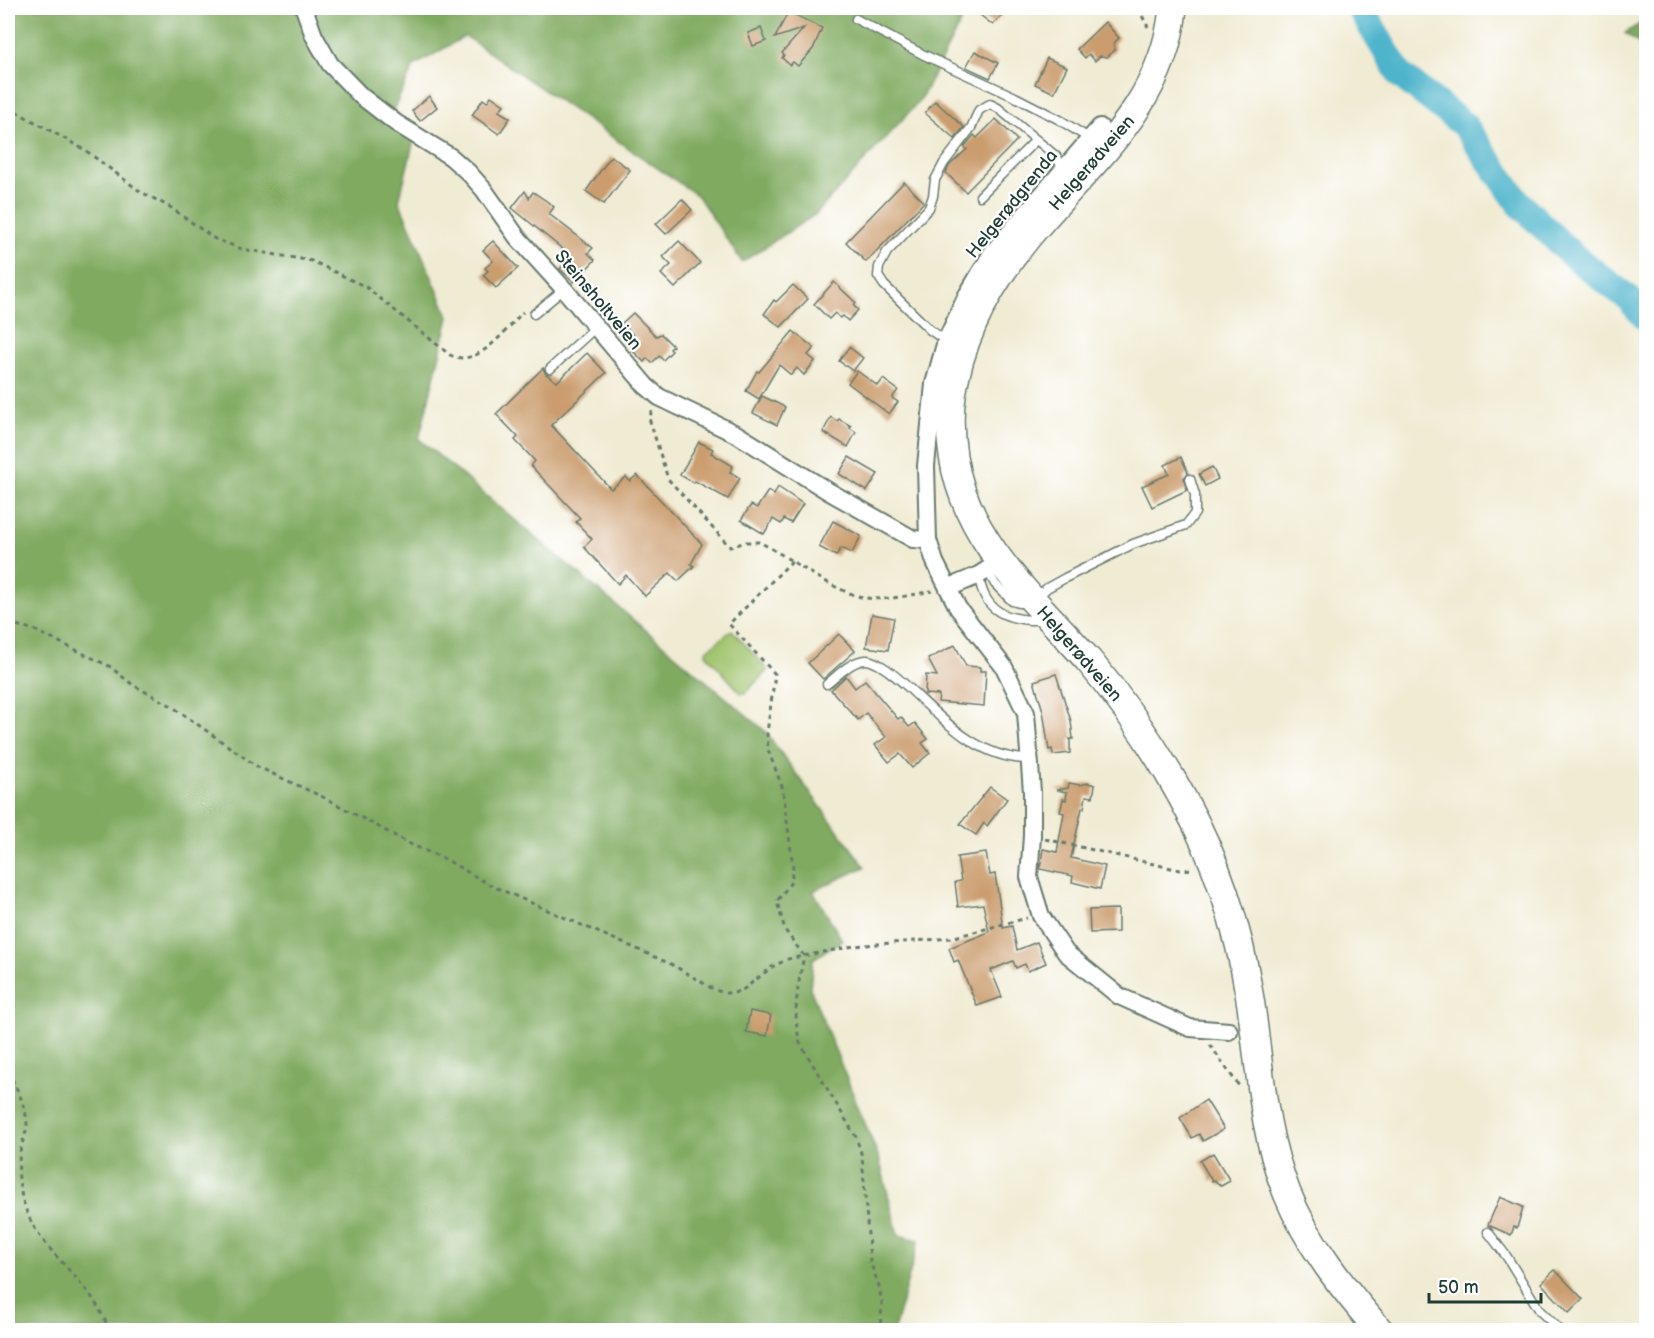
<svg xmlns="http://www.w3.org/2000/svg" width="1654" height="1338" viewBox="0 0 1654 1338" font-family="'Balsamiq Sans',sans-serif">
  <rect width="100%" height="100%" fill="#fff"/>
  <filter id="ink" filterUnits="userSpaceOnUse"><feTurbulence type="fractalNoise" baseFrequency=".0167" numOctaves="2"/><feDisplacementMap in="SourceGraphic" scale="12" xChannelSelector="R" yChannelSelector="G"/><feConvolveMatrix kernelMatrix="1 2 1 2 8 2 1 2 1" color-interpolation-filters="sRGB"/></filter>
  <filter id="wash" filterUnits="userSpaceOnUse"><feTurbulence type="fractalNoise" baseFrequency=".008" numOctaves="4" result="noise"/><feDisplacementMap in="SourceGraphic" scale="24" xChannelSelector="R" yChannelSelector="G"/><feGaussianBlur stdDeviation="1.35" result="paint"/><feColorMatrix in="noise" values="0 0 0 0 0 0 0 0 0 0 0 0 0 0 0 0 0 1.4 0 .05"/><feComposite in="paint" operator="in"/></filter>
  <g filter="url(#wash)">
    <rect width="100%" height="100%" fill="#f0ebd3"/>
    <!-- green -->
    <polygon fill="#a1c46e" stroke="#608051" stroke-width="1.5" points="732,630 767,669 767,671 745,693 741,693 706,654 706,651"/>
    <!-- forest -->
    <g fill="#80aa61" stroke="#50744a" stroke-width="1.5">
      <polygon points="8,8 968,8 921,99 816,214 742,262 698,196 465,36 414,66 389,119 414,140 399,201 449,317 419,439 764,730 865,867 813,891 842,940 813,959 810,988 879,1158 898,1235 919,1240 894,1330 8,1330"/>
      <polygon points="1646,20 1646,49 1625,33"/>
    </g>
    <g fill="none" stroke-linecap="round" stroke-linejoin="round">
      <!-- river -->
      <polyline stroke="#4db4cb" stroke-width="27" points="1360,8 1400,75 1464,125 1519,203 1572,255 1628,298 1646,318"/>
    </g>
    <g id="blocks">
      <!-- building -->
      <g fill="#cb9d6e">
        <polygon points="971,8 1008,8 993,25"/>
        <polygon points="788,12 822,28 813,49 798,66 793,62 790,65 782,58 784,55 782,53 804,28 775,38"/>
        <polygon points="1105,22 1119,38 1114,43 1115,50 1107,57 1100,56 1095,61 1089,54 1085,58 1077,49"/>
        <polygon points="761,28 766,41 753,46 748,33"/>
        <polygon points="975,51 998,63 990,78 966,67"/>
        <polygon points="1047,58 1067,67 1054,93 1035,84"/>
        <polygon points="429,96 437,107 420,121 412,111"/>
        <polygon points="491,96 504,105 499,111 510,118 499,134 472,115 483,99 487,102"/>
        <polygon points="935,101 964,127 955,139 925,113"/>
        <polygon points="996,119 1017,140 966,192 946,173 949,166 967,149 964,147 974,135 977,138"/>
        <polygon points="611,156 630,170 604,204 586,191"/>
        <polygon points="904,182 924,202 866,262 846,242"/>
        <polygon points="525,191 529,198 533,192 548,202 554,207 549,214 593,248 588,253 595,260 574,282 560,269 567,262 561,257 566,252 512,208"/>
        <polygon points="682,199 692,210 666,234 656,224"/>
        <polygon points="493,241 518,268 496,288 483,275 488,271 485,268 493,261 483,250"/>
        <polygon points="679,241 700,263 675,288 661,274 671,265 663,257"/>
        <polygon points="834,282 856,303 853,305 858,310 848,321 843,316 840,318 835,313 829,319 814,304"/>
        <polygon points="793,285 808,299 781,327 764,314 774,300 776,302"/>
        <polygon points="633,313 656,336 661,334 673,346 670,349 672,351 663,360 659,356 652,363 647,358 644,362 632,350 640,342 622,323"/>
        <polygon points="793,331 814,348 808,355 815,361 804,375 797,368 791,375 779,365 759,399 746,391 757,371 759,372"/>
        <polygon points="849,347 863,358 853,371 839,361"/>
        <polygon points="587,353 606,373 551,425 611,489 626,477 630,481 637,475 702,544 691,564 694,566 678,581 670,573 645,596 626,575 618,584 584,547 592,539 576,522 580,518 531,466 535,461 515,440 518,437 496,414 543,368 546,374 557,382"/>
        <polygon points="857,371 878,386 883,379 898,390 892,398 898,402 889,414 848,383"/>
        <polygon points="762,396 785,407 777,425 753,413"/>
        <polygon points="831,417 837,421 839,419 851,426 850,428 856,432 848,447 823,432"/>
        <polygon points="699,442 713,449 711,453 733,466 730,472 740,478 728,499 695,481 694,483 680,475"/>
        <polygon points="849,457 878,474 867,491 839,474"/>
        <polygon points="1181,457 1188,473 1184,478 1187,490 1152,507 1142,486 1169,474 1165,465"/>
        <polygon points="1212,467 1218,479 1205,486 1199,474"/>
        <polygon points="778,487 803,504 791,523 784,519 781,524 773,519 764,534 741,520 751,505 757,508 768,491 774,495"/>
        <polygon points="833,521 861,536 852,553 841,548 836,556 819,547"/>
        <polygon points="872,614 894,618 888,650 866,647"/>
        <polygon points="839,634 855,651 823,679 808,663"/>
        <polygon points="955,645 966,666 980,667 980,671 986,671 984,706 938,702 939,695 925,694 926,675 937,676 928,659"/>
        <polygon points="1056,674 1071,721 1073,739 1070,739 1070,753 1053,755 1052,749 1049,750 1043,711 1034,681"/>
        <polygon points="846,676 855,688 865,680 898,719 901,717 909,727 915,723 928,739 922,743 930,753 912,768 900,754 889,762 875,745 886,737 866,713 858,720 831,690"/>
        <polygon points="1069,783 1080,785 1088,783 1095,785 1093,797 1086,796 1084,808 1082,808 1071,858 1105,866 1100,889 1072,882 1073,876 1040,869 1043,849 1057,852 1064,813 1060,812 1063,799 1066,800 1067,792 1056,790 1068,788"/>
        <polygon points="990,787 1007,799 987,826 984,823 976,835 960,824"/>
        <polygon points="986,853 990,875 995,874 1003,928 1012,926 1017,950 1037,942 1046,963 1028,971 1025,964 1016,968 1013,961 991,970 1002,997 977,1006 958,960 954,962 949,948 989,932 983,904 958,907 955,882 961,881 957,857"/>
        <polygon points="1118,909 1118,932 1090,933 1089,910"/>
        <polygon points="750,1011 771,1015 767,1036 746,1032"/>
        <polygon points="1206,1100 1224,1129 1203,1141 1199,1134 1192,1138 1180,1118"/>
        <polygon points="1213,1153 1230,1181 1221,1186 1214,1180 1212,1181 1200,1161"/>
        <polygon points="1500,1197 1523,1207 1517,1228 1514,1227 1511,1235 1488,1225"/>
        <polygon points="1555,1270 1583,1299 1569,1313 1541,1283"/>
      </g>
    </g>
  </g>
  <g filter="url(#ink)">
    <use href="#blocks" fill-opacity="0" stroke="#687a6c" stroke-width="1.5"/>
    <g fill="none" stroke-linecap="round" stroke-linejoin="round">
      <!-- lane casing -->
      <g stroke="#687a6c" stroke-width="11">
        <g id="lane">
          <polyline points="856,19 922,54 1015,97 1060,120 1090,139"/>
          <polyline points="980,196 1036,140"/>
          <polyline points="534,314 564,289"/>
          <polyline points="946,341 930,330 884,285 878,276 879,267 887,252 929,208 933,196 935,180 944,163 971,128 979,110 990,104 998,108 1057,157 1063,170"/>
          <polyline points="550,369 596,327"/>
          <polyline points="987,570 995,584 1012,601 1019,603 1033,601 1047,588 1065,578 1133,544 1186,525 1195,513 1195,495 1190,479"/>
          <path d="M979 575C983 613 1009 621 1043 620"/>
          <path d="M827 684C837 676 853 659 867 660 881 662 899 679 909 688 943 720 980 760 1030 759"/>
          <polyline points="1488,1232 1507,1257 1540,1311 1560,1330"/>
        </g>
      </g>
      <!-- street casing -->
      <g stroke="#687a6c" stroke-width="20">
        <g id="street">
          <polyline points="304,8 314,36 330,64 361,96 396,123 451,157 469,173 484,190 517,237 564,289 646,386 659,397 738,435 828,491 913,539 928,540"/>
          <polyline points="1100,127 992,253 967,295 946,341 934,384 926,466 928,540 935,562 958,608 1004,667 1026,713 1032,792 1032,836 1029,877 1041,916 1066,953 1119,996 1190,1028 1229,1031"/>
          <polyline points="948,588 979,575 999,562"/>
        </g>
      </g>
      <!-- primary casing -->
      <g stroke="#687a6c" stroke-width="30">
        <path id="primary" d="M1173 8C1164 106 1089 163 1030 234 991 281 961 335 952 395 949 415 950 436 953 456 966 543 1034 598 1089 661 1125 704 1156 749 1183 799 1217 860 1239 930 1250 999 1260 1064 1262 1131 1287 1193 1308 1245 1343 1288 1379 1330"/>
      </g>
      <!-- path -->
      <g stroke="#687a6c" stroke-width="3" stroke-dasharray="4.5 4.5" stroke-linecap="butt">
        <polyline points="1138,8 1148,27"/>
        <path d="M8 107 85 150 141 192 170 207 215 239 242 249 312 261 366 287 450 355C478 369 505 330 523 312"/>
        <path d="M652 411 649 418 668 479 730 547 746 542H759C790 557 834 593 867 598 887 601 911 595 932 591"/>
        <path d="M792 561 729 624 775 674 767 733 768 750 783 789 793 867 791 882 778 900V905L785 930 804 956C798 985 792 1013 800 1043L856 1137 862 1156 870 1261 879 1286 882 1304 880 1330"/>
        <polyline points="8,623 32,629 109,666 133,685 170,705 258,767 325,798 412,845 445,859 490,885 671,964 715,990 725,993 734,993 744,989 772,967 788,959 854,946 951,938 1027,918"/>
        <polyline points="1045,839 1180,870 1194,869"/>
        <polyline points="1210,1045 1239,1086"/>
        <path d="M8 1071C16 1088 27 1106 27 1126 26 1135 21 1144 20 1153 17 1172 19 1189 25 1207 37 1243 68 1265 90 1295 98 1305 104 1319 110 1330"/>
      </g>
      <!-- lane -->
      <use href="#lane" stroke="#fff" stroke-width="8"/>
      <!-- street -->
      <use href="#street" stroke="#fff" stroke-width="16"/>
      <!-- primary -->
      <use href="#primary" stroke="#fff" stroke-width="27"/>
    </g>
  </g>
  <g text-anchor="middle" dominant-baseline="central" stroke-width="4.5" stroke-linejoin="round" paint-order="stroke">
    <!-- street labels -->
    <g font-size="18" fill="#1f3d34" stroke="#fff">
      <text transform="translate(1092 163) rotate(-49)">Helgerødveien</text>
      <text transform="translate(1012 204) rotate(-51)">Helgerødgrenda</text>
      <text transform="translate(598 300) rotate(50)">Steinsholtveien</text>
      <text transform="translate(1079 654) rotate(49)">Helgerødveien</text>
    </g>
  </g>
  <!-- margin -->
  <rect width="1654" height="1338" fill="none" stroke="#fff" stroke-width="30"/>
  <!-- scale -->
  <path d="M1429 1293v9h112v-9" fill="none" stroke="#1f3d34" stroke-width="3"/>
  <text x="1438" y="1293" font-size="18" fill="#1f3d34" stroke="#ffffff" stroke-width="4.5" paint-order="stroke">50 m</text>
</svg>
